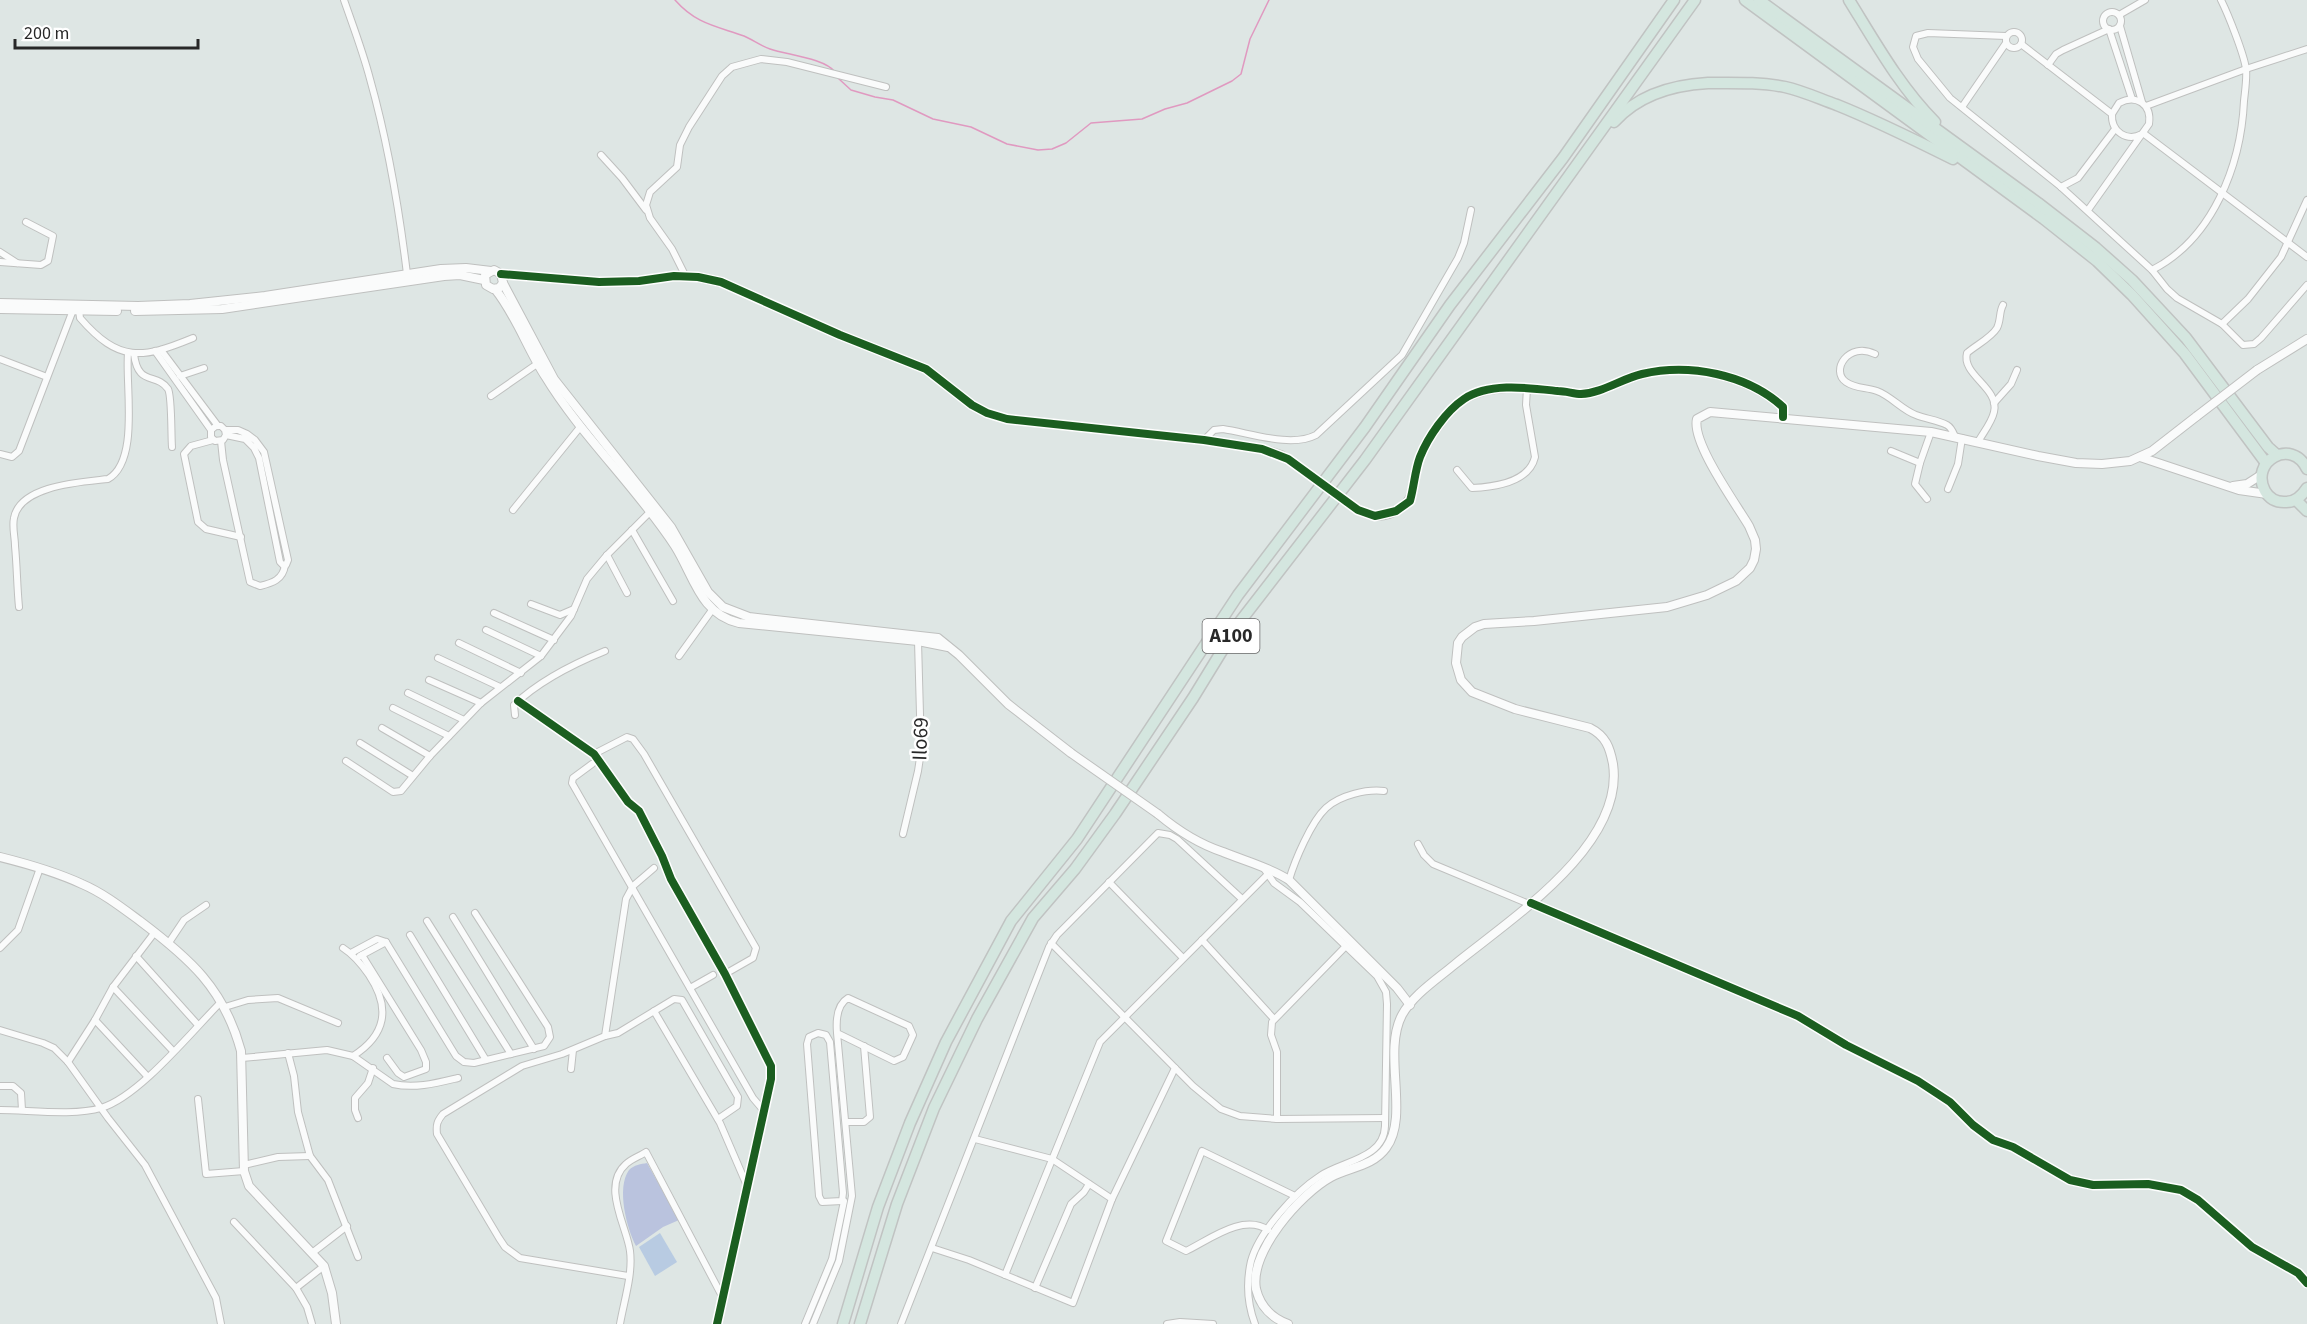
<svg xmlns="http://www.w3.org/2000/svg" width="2307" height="1324" viewBox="0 0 2307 1324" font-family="'Source Sans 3',sans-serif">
  <rect width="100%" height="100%" fill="#dee6e4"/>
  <!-- green -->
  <path fill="#bac3de" d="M647 1163 679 1220 663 1227 636 1246C627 1229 616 1188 629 1170 634 1165 641 1164 647 1163Z"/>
  <!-- pitch -->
  <polygon fill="#b8cbe2" points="660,1233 677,1262 655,1276 639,1247"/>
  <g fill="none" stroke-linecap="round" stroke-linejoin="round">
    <!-- stream -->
    <g stroke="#e099c0" stroke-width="1.5">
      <path d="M675 0C696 24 716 26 744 36 753 40 761 46 770 49 787 55 824 58 835 72"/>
      <polyline points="839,79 851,90 875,97 893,100 933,119 971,127 1007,144 1038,150 1052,149 1066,143 1091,123 1142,119 1165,109 1187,103 1232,81 1241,74 1250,39 1269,0"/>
    </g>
    <!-- street casing -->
    <g stroke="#bfc0bf" stroke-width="8">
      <g id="street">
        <path d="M344 0C353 26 363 52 370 79 388 143 399 208 407 274"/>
        <circle cx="2112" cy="21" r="9"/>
        <polyline points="2119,15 2145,0"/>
        <polyline points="2120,26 2142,102"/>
        <circle cx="2014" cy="40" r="8"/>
        <polyline points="2006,36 1928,33 1916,36 1913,47 1918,59 1950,98 2061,187 2152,270 2167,289 2177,298 2222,324 2243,345 2254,344 2261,338 2307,285"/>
        <polyline points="2021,44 2112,114"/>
        <polyline points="2048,65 2056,54 2063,50 2109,29 2132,99"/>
        <polyline points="2146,106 2246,69 2307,49"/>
        <polyline points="1962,107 2006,43"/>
        <polyline points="2143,133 2307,257"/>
        <polyline points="601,155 622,178 646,210"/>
        <polyline points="2061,187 2078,178 2115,129"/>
        <path d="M2088 210 2149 124C2152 104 2136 94 2119 103L2112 114C2111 132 2127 142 2142 134"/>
        <polyline points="0,252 17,263"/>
        <polyline points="0,262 41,265 48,261 53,236 26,222"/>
        <path d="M2152 270C2213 239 2241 165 2244 101 2245 91 2247 79 2246 69 2244 54 2228 14 2221 0"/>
        <polyline points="686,277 672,249 650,218 646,205 650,192 677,167 680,145 689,127 722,76 732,67 761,59 787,62 886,87"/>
        <path d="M79 310 80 318C119 363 142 359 193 338"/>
        <polyline points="2222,324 2248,299 2281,257 2307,200"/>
        <polyline points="161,350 218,426"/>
        <polyline points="155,351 211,430"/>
        <path d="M134 354C138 387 156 372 168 389 172 396 171 436 172 447"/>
        <path d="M1875 354C1848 341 1830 371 1846 382 1856 389 1866 387 1877 391 1891 396 1902 410 1916 415 1926 419 1938 420 1947 425 1952 428 1953 432 1955 437"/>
        <polyline points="0,359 47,377"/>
        <polyline points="180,376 204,368"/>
        <polyline points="491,396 537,364"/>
        <polyline points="1994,403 2011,384 2017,370"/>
        <polyline points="225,430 226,435 223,440 215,441 211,437 211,430 216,426 221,426 225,430 238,430 247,434 255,440 264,452 288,560 286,565 283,565 280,562 259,458 254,448 245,439 226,435"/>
        <polyline points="213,440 191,446 184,454 198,522 206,529 241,537"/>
        <path d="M1204 440 1214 430 1223 429C1250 433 1291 448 1316 435L1402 355 1458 258 1464 243 1471 210"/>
        <path d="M221 441 223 460 250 582 260 586C272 583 283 580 285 565"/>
        <path d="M1978 442C1983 433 1992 422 1994 412 2000 388 1961 375 1967 353 1976 345 1991 338 1997 328 2001 320 1999 312 2003 305"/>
        <polyline points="1891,451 1920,463 1931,432"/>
        <polyline points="0,454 12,457 19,451 73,310"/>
        <polyline points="1920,463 1915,484 1927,499"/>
        <path d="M1457 470 1472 488C1495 487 1529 482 1535 457L1526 405 1527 388"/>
        <polyline points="1948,489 1958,464 1962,438"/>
        <polyline points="513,510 581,426"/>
        <polyline points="632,530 673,601"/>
        <polyline points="607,555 627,593"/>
        <polyline points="531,604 560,615 574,609"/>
        <path d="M19 607C17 587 17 566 15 546 15 537 12 527 14 518 20 485 82 482 108 479 140 461 125 385 128 353"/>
        <polyline points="494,613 554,640"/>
        <polyline points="486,630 541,656"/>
        <polyline points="459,643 521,673"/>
        <polyline points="679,656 712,610"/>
        <polyline points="438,658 500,687"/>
        <polyline points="429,680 481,703"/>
        <polyline points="408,693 464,720"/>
        <polyline points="518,701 594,754 628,802 639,811 662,856 671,879 725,974 771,1066 771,1079 717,1324"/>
        <polyline points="393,708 449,736"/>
        <path d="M515 715 514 705C539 681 573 664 605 651"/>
        <polyline points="382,728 430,756"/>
        <polyline points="360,743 413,776"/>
        <polyline points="594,754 627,737 633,739 644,754 756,948 753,958 725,974"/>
        <polyline points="346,761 393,792 401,791 430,756 481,703 541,656 571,616 587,579 607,555 652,510"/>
        <polyline points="592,764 573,778 572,783 753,1098 764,1111"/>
        <polyline points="903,834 918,771 921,751 918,641"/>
        <polyline points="1418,844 1424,855 1433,864 1529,904"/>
        <path d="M1289 880C1295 860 1311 822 1326 808 1340 795 1367 789 1384 791"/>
        <polyline points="1109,882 1183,958"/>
        <polyline points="1531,903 1798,1016 1846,1045 1918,1081 1950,1102 1973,1125 1993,1140 2013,1147 2070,1180 2093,1185 2148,1184 2181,1190 2198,1200 2252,1247 2298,1273 2307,1283"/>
        <polyline points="453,917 534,1049"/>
        <polyline points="427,921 511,1054"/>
        <polyline points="410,935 486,1060"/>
        <polyline points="1202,940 1274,1019"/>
        <polyline points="1051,943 1193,1086 1221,1109 1240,1116 1277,1119 1385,1118"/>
        <polyline points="168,944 184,920 206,905"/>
        <polyline points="0,948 18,930 40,868"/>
        <path d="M343 948C354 955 362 965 369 975 391 1008 386 1035 353 1056"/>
        <polyline points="351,953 377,939 386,942 456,1056 464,1062 474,1063 544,1046 550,1037 548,1027 475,913"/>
        <polyline points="362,955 421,1050 426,1062 426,1069 404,1077 398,1073 387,1058"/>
        <polyline points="136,956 198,1025"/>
        <polyline points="360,956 386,942"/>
        <polyline points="113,987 173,1051"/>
        <polyline points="690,988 713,975"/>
        <polyline points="225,1007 248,1000 278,998 338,1023"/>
        <polyline points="654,1011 720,1123 748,1188"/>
        <polyline points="95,1020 147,1076"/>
        <polyline points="0,1030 43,1043 54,1048 68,1062 108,1118 145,1165 216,1298 221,1324"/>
        <polygon points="818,1033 826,1035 830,1042 843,1193 842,1201 822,1202 819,1196 807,1044 809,1037"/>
        <polyline points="605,1036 618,1033 674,999 682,1000 738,1097 737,1106 718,1119"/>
        <polyline points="288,1053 294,1076 298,1112 310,1156 328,1180 358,1257"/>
        <path d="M242 1058 327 1050 353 1056 393 1084C415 1089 437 1083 458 1078"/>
        <polyline points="68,1062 95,1020 113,987 155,932"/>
        <polyline points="571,1069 573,1050"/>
        <polyline points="0,1086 13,1086 21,1093 22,1110"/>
        <polyline points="198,1099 206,1174 244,1171"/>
        <path d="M0 1110C28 1110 75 1116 101 1108 139 1097 192 1031 221 1002"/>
        <polyline points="358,1118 355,1110 355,1098 368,1083 373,1068"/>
        <polyline points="1277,1119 1277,1052 1271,1035 1272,1022 1346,946"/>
        <polyline points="846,1122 864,1122 870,1117 864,1046"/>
        <polyline points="975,1139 1052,1159 1112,1199"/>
        <polyline points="244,1165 278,1157 310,1156"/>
        <polyline points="234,1222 296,1288 307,1307 312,1324"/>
        <path d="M1268 1230C1243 1213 1209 1240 1186 1251L1166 1241 1202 1151 1295 1196"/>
        <polyline points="932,1248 969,1260 1073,1303 1112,1199 1175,1068"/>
        <polyline points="312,1253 347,1226"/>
        <polyline points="1005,1275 1100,1042 1267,875"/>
        <path d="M628 1276 520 1258 505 1247 499 1238 437 1134C436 1125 437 1121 443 1114L522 1066 562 1054 605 1036 626 899 633 886 654 868"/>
        <polyline points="296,1288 324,1266"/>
        <polyline points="1035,1288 1071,1204 1084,1192 1089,1184"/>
        <path d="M620 1324C624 1301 633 1274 630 1251 627 1227 601 1186 626 1164 631 1159 640 1156 646 1152L723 1298"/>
        <polyline points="805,1324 832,1259 844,1201"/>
        <path d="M813 1324 839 1261 852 1196 837 1033 894 1061 903 1057 913 1035 909 1026 848 998C836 1005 836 1021 837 1033"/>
        <polyline points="901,1324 1049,947 1057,935 1158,833 1170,835 1177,839 1242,899"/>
        <polyline points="1167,1324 1180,1322 1213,1324"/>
        <path d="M1255 1324C1247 1303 1246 1283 1251 1261 1259 1232 1295 1192 1320 1176 1342 1161 1384 1159 1385 1126L1387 1004 1386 992 1377 976 1300 902 1274 883 1263 867"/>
      </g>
    </g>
    <!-- secondary casing -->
    <g stroke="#bfc0bf" stroke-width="10">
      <g id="secondary">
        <polyline points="501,274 503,283 499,288 493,289 486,285 485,275 494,270 501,274 599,282 639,281 674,276 698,277 721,282 840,335 926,369 972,405 987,413 1007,419 1204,440 1262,449 1281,455 1298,466"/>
        <polyline points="503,283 554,379 671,527 708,592 723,607 749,617 938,638 959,655 1008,704 1071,753"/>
        <path d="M495 289C516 315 527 348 545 376 582 437 636 486 675 546 694 576 700 614 739 623L918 641 948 647"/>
        <polyline points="0,303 138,306 190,304 265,296 441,269 466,268 491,271"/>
        <polyline points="0,309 117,311"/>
        <polyline points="135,311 222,309 444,276 460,275 484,280"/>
        <polyline points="2257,370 2307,339"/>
        <polyline points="2140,457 2239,490 2267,494"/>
        <polyline points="2233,486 2247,484 2261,475"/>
        <path d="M1358 510C1369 515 1377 518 1389 514 1419 503 1411 484 1419 459 1425 441 1450 407 1466 398 1492 383 1531 388 1560 391 1567 392 1575 394 1582 394 1603 392 1622 379 1642 374 1690 363 1746 374 1783 407V417"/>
        <path d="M1158 814C1177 830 1199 844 1223 852 1245 861 1269 867 1289 880L1397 988 1410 1005"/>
        <path d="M0 857C28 864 56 872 82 884 103 893 121 907 140 921 189 958 224 988 241 1051L244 1171 249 1186 324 1266 332 1293 336 1324"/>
        <path d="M1288 1324C1272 1318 1260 1306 1256 1289 1249 1252 1300 1194 1331 1177 1350 1167 1373 1166 1386 1148 1410 1116 1382 1053 1402 1015 1413 995 1436 980 1454 965 1509 920 1625 846 1613 764 1610 748 1606 736 1590 728L1515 709 1472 692 1461 680 1456 663 1458 643 1462 637 1475 627 1484 624 1534 621 1667 607 1707 595 1736 581 1750 568 1754 560 1756 549 1755 540 1749 526C1736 504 1691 442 1697 419L1710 412 1931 432 2038 456 2076 463 2102 464 2130 461 2152 451 2197 416"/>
      </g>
    </g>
    <!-- highway casing -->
    <g stroke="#c0c3c2" stroke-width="13">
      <g id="highway">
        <polyline points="1745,0 2044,219 2097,261 2132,295 2185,354 2266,463"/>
        <polyline points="1759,0 2038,203 2096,248 2132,280 2186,338 2268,447 2277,455"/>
        <path d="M1849 0C1875 42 1900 87 1935 122"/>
        <path d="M1614 122C1638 95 1672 85 1708 83 1734 83 1760 82 1785 87 1803 91 1820 99 1837 105 1877 121 1915 140 1953 159"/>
        <path d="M2307 469C2292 437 2249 461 2265 491 2269 498 2276 502 2284 502 2294 503 2302 496 2307 488"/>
        <polyline points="2296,500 2307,511"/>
        <polyline points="843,1324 878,1207 910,1123 946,1042 1011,921 1077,839 1238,595 1365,427 1450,305 1563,158 1674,0"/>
        <polyline points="860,1324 897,1204 934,1108 977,1019 1033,918 1075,869 1115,814 1193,698 1239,623 1365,460 1695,0"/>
      </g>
    </g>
    <!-- street -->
    <use href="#street" stroke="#fafbfb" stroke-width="6"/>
    <!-- secondary -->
    <use href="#secondary" stroke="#fafbfb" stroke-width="8"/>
    <!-- highway -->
    <use href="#highway" stroke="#d4e6df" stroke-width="10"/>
    <!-- secondary-bridge casing -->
    <g stroke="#bfc0bf" stroke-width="10" stroke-linecap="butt">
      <g id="secondary-bridge">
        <polyline points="2197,416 2257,370"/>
        <polyline points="1298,466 1358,510"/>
        <polyline points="1071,753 1158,814"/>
      </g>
    </g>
    <!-- secondary-bridge -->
    <use href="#secondary-bridge" stroke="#fafbfb" stroke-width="8"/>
    <!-- cycleway casing -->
    <g stroke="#fff" stroke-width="11">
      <g id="cycleway">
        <path d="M501 274 599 282 639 281 674 276 698 277 721 282 840 335 926 369 972 405 987 413 1007 419 1204 440 1262 449 1288 459 1358 510 1375 516 1396 511 1410 501C1414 487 1415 470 1420 457 1428 437 1446 411 1464 399 1489 382 1530 388 1558 391 1566 391 1574 394 1581 394 1602 393 1621 379 1642 374 1689 363 1747 374 1783 407V417"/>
        <polyline points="518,701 594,754 628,802 639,811 662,856 671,879 725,974 771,1066 771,1079 717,1324"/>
        <polyline points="1531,903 1798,1016 1846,1045 1918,1081 1950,1102 1973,1125 1993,1140 2013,1147 2070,1180 2093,1185 2148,1184 2181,1190 2198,1200 2252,1247 2298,1273 2307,1283"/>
      </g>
    </g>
    <!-- cycleway -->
    <use href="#cycleway" stroke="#1b5e20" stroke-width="8"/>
  </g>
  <g text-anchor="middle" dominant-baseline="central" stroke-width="5" stroke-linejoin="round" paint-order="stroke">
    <!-- shield labels -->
    <rect fill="#fff" stroke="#686868" stroke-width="1.5" x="1202.5" y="619" width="57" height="34" rx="4.5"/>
    <g font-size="20" font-weight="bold" fill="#282828">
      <text x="1231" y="636">A100</text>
    </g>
    <!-- street labels -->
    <g font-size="21" fill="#282828" stroke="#fff">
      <text transform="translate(920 739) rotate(-88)">Ilo69</text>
    </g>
  </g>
  <!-- scale -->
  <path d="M15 39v9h183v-9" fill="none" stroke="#282828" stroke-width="3"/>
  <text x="24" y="39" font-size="18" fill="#282828" stroke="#ffffff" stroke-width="4.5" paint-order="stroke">200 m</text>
</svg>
